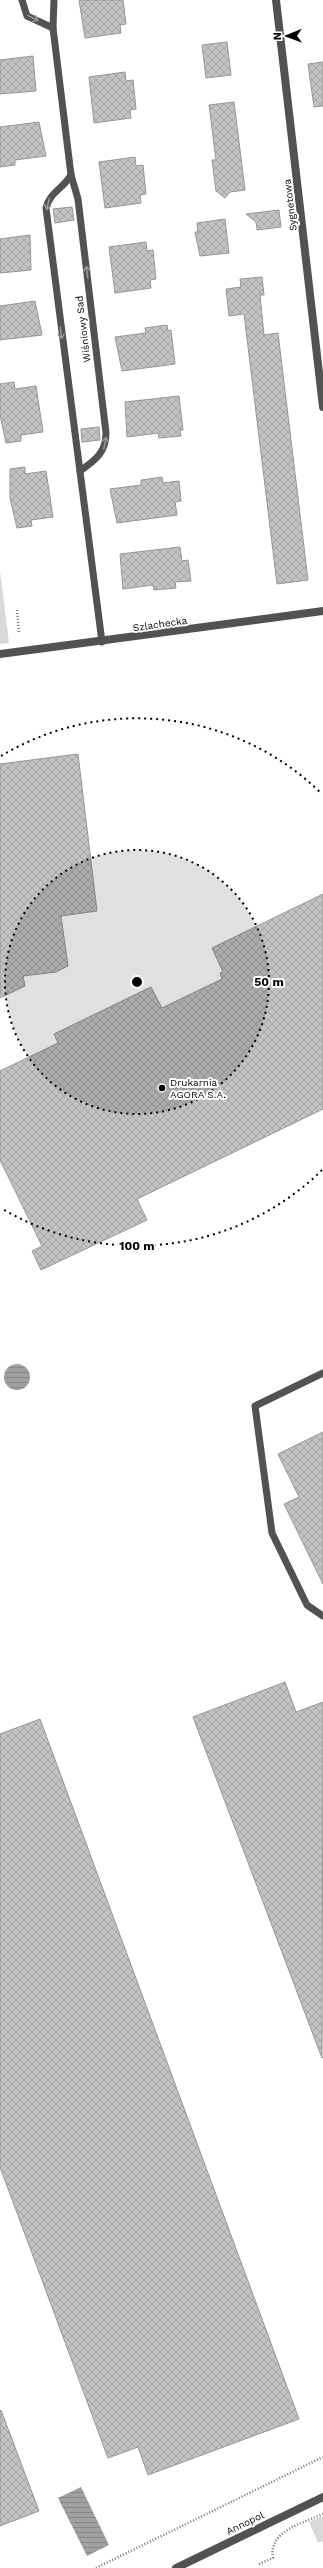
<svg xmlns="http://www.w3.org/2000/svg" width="323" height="2568" viewBox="0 0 323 2568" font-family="'Work Sans',sans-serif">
  <defs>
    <pattern id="water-rules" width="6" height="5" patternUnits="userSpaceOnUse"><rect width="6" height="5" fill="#a0a0a0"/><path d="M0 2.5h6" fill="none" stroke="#888"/></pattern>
    <pattern id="building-cross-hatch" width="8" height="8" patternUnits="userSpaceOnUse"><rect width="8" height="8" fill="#c2c2c2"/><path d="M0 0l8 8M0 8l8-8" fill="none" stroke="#a5a5a5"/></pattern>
  </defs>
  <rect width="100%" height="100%" fill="#fff"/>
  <!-- grass -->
  <g fill="#d9d9d9">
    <polygon points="0,571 9,643 0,644"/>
    <polygon points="323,2516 323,2541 318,2543 309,2522"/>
  </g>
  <!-- water -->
  <g fill="url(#water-rules)">
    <circle cx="17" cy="1377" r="13"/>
    <polygon points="81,2487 109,2545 87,2556 58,2498"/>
  </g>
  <!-- building -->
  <g fill="url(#building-cross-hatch)" stroke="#969696">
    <polygon points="79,0 123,0 126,24 120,25 121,33 85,38"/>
    <polygon points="227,42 231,75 206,78 202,45"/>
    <polygon points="33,56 36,91 0,94 0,60"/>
    <polygon points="323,62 323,106 314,107 308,64"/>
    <polygon points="125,72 126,81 133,80 135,99 136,109 130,110 131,118 94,123 89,77"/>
    <polygon points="234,102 245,190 230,192 225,198 216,191 212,160 216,160 209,105"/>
    <polygon points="39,122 46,156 15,160 15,165 0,167 0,127"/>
    <polygon points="135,157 136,166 143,165 146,194 140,195 141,203 105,208 99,162"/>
    <polygon points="72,207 74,220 55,223 53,209"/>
    <polygon points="279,210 281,227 257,230 256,222 246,214"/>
    <polygon points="225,219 229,253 200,256 195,232 198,232 197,223"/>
    <polygon points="30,235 31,270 0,273 0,239"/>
    <polygon points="146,242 147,251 153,250 156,279 150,280 151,288 115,293 109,247"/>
    <polygon points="262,277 264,295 260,295 264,335 278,333 308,580 277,584 244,314 229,316 226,289 241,287 240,279"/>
    <polygon points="35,301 42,335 0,340 0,306"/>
    <polygon points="167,325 168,331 171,330 175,364 122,371 115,337 146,333 145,328"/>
    <polygon points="14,382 15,389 36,386 43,432 21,435 21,441 6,443 0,415 0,384"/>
    <polygon points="179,396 183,430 180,430 181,436 159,438 158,433 127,437 125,402"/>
    <polygon points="99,427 100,440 82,442 81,429"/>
    <polygon points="25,467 25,474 46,471 53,517 31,520 32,526 17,528 10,498 10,469"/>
    <polygon points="162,477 163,483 179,481 181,501 175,502 177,515 117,523 110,489 141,485 141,480"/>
    <polygon points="180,547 182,561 188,560 191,581 175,582 176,588 154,590 153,585 123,589 120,554"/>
    <polygon points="78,754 97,911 61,916 68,966 56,972 23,976 25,986 0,998 0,764"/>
    <polygon points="323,894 323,1109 137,1199 147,1220 41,1270 32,1251 42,1246 0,1160 0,1071 58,1043 54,1034 151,987 162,1008 222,979 220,973 223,972 212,948"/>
    <polygon points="323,1432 323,1584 284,1504 299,1497 278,1454"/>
    <polygon points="285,1682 296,1712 323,1702 322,2058 193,1717"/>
    <polygon points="40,1719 299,2419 148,2475 138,2447 108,2458 0,2167 0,1734"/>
    <polygon points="1,2410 39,2511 0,2526 0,2411"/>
  </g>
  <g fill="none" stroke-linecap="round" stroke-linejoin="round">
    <!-- path -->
    <g stroke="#747474" stroke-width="2.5" stroke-dasharray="1 2" stroke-linecap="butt">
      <polyline points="17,610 19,632"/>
      <path d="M259 2564 273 2558C268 2531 303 2523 323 2514"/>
      <polyline points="96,2568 323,2457"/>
    </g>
    <!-- lane -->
    <g stroke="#525252" stroke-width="7">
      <polyline points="22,0 27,16 53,28"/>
      <path d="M54 0 53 28 71 175 78 199 106 433C106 453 95 460 80 471"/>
      <path d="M71 175C64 188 49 193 46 208L102 642"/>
      <polyline points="323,1373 255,1406 272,1533 307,1605 323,1616"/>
    </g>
    <!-- street -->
    <g stroke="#525252" stroke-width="8">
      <polyline points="276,0 323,407"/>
      <polyline points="0,654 323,611"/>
      <polyline points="176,2568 323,2497"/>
    </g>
  </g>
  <!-- one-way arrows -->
  <defs><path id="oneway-shaft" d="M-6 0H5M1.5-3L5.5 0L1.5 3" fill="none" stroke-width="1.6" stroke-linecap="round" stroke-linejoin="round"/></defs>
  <g stroke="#979797">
    <use href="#oneway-shaft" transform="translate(33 18) rotate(26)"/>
    <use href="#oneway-shaft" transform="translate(48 204) rotate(105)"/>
    <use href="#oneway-shaft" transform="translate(87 272) rotate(-97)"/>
    <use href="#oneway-shaft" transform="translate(61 333) rotate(83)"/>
    <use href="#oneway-shaft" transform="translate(105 443) rotate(-78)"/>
  </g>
  <!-- distance rings -->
  <circle cx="137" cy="982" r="132" fill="#000" fill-opacity=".12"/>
  <g fill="none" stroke="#000" stroke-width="2" stroke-dasharray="2 4">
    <circle cx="137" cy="982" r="132"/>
    <path d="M322 1170A264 264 0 0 1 1 1208M1 756A264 264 0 0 1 322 794"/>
  </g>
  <!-- markers -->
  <circle fill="#000" stroke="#fff" stroke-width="1.5" cx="162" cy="1088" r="4"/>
  <g text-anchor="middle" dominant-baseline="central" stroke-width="4" stroke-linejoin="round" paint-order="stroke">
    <!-- street labels -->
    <g font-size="10" fill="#000" stroke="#fff">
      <text transform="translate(290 205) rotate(-97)">Sygnetowa</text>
      <text transform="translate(83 329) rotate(-97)">Wiśniowy Sad</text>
      <text transform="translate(160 624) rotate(-8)">Szlachecka</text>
      <text transform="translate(245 2523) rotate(-26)">Annopol</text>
    </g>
    <!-- poi labels -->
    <g font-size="10" fill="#000" stroke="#fff" text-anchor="start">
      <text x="170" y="1082">Drukarnia<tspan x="170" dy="12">AGORA S.A.</tspan></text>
    </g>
  </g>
  <circle cx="137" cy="982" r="6" fill="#000" stroke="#fff" stroke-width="2"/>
  <g font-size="12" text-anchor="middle" font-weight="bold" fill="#000" stroke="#fff" stroke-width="4" stroke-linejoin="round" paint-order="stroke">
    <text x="269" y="986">50 m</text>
    <text x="137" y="1250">100 m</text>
  </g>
  <!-- north arrow -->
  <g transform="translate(287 36) rotate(269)" stroke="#ffffff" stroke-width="3" paint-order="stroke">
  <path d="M0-3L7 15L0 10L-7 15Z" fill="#000000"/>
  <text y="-6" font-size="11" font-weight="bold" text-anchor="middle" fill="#000000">N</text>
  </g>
</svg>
